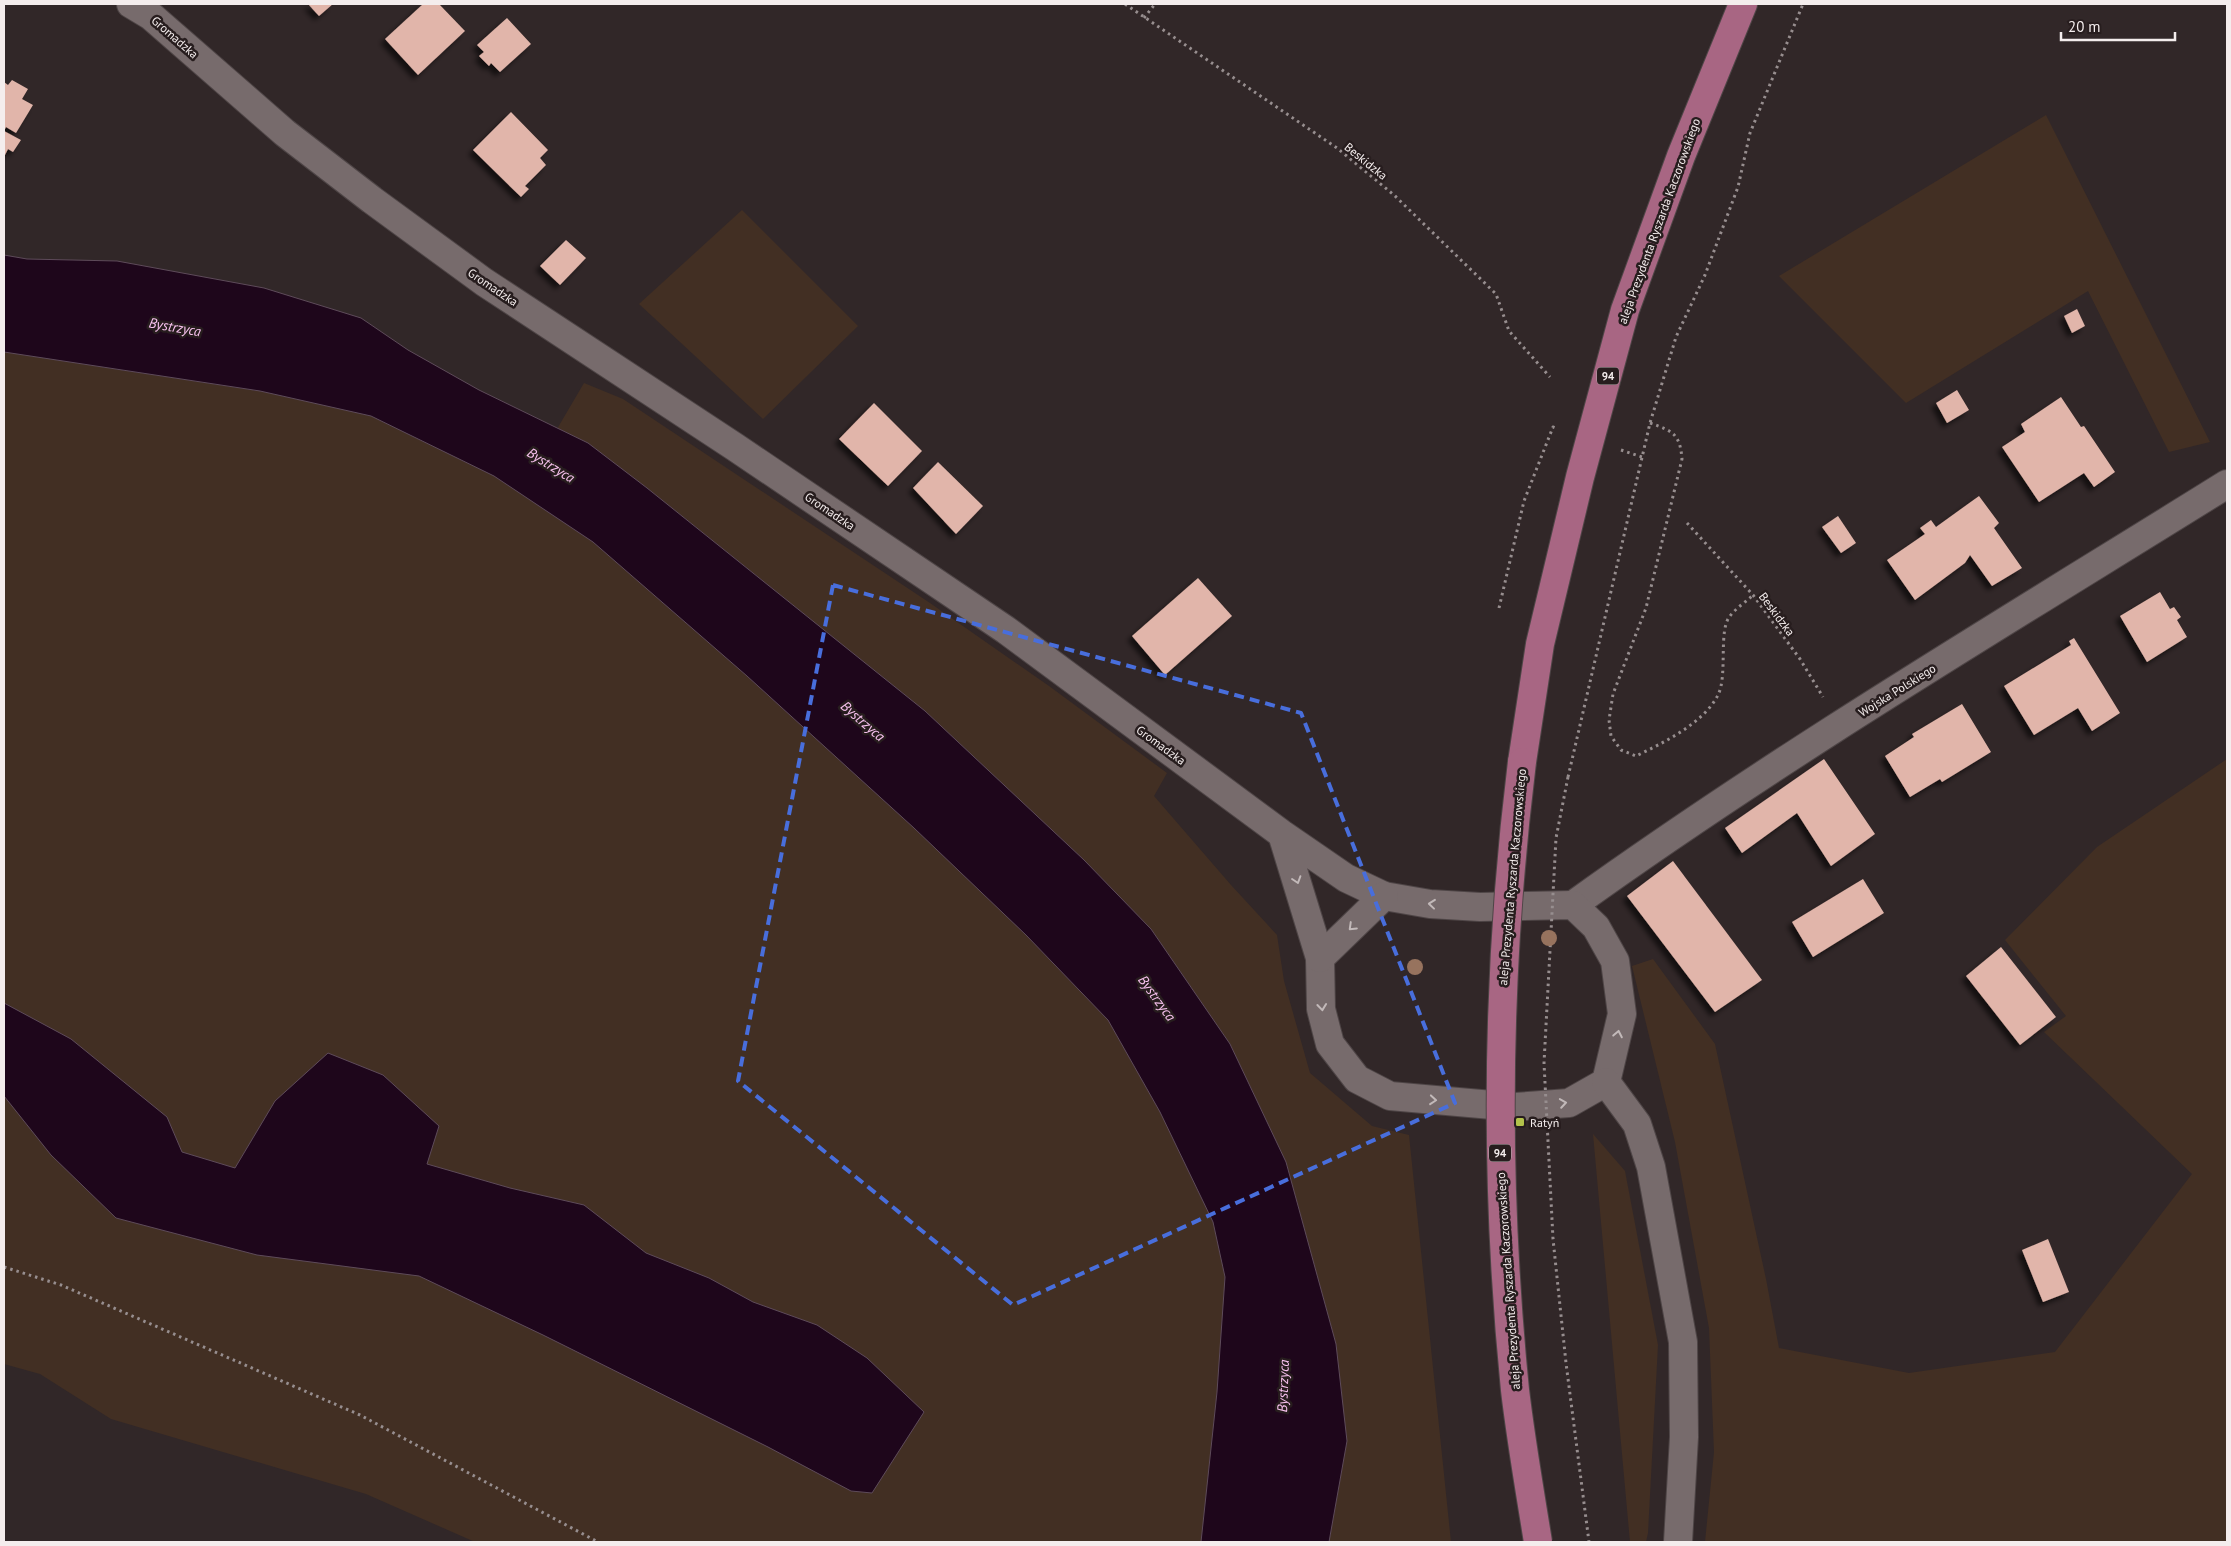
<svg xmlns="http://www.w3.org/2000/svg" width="2231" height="1546" viewBox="0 0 2231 1546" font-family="'PT Sans',sans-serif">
  <defs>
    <filter id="shadow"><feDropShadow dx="-4.5" dy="4.5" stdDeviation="2.5" flood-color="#0009"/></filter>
  </defs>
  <rect width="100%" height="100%" fill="#312728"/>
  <!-- green -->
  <g fill="#422f23">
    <polygon points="2046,115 2210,442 2169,452 2088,291 1906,403 1779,276"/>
    <polygon points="742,210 858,326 763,419 639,304"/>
    <polygon points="4,352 260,391 371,416 494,476 593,542 747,676 914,828 1026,935 1108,1020 1160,1112 1213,1222 1225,1277 1217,1392 1201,1542 475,1542 366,1494 111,1419 40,1374 4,1364"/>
    <polygon points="584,383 623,399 930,603 1049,686 1167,773 1154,796 1231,885 1277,935 1284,981 1310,1073 1372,1126 1409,1135 1451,1542 1329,1542 1347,1441 1336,1344 1286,1162 1230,1044 1151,929 1084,860 925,711 647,488 557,429"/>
    <polygon points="2227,759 2227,1542 1705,1542 1714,1452 1709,1328 1675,1142 1632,966 1653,959 1715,1044 1766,1279 1779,1348 1909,1373 2055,1352 2192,1174 2044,1032 2066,1016 2005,940 2097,847"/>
    <polygon points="1593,1134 1625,1171 1658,1345 1648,1533 1646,1542 1630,1542"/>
  </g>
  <!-- water -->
  <g fill="#1e061b" stroke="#5e4b5a">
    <polygon points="4,255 27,259 117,261 264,288 361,318 408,350 479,390 588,443 647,488 925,711 1084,860 1151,929 1230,1044 1286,1162 1336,1344 1347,1441 1329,1542 1201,1542 1217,1392 1225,1277 1213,1222 1160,1112 1108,1020 1026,935 914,828 747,676 593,542 494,476 371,416 260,391 4,352"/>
    <polygon points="4,1003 71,1039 167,1117 182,1152 235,1168 275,1101 328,1053 383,1075 439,1126 427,1164 510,1188 584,1205 646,1253 709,1278 753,1302 817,1325 867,1358 924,1412 872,1493 851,1491 768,1447 543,1335 419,1276 257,1255 116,1218 51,1155 4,1096"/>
  </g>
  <!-- building -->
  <g fill="#e1b5aa" filter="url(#shadow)">
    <polygon points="308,4 333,4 319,16"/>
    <polygon points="423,4 439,4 465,31 418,75 385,39"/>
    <polygon points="507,18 531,44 500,72 491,63 489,66 479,56 484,52 477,45"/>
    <polygon points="12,80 28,89 22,99 33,105 16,133 6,127 4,131 21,140 13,152 8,149 4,157 4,82 8,85"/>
    <polygon points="511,112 548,150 540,158 546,165 525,186 529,189 521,197 473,150"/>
    <polygon points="566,240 586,258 560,285 540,266"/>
    <polygon points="2077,309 2085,326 2072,333 2064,316"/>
    <polygon points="1957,390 1969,410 1947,423 1936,403"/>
    <polygon points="2061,397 2081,427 2084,426 2115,472 2094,487 2084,473 2039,502 2002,447 2025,432 2021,424"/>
    <polygon points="874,403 922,451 888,486 839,439"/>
    <polygon points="938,462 983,506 956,534 913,488"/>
    <polygon points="1979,496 1999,523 1994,528 2022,568 1992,586 1970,555 1965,563 1915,600 1887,560 1925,534 1920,528 1931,520 1936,527"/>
    <polygon points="1838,516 1856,543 1841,553 1822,527"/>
    <polygon points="1198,578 1232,616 1165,675 1132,636"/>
    <polygon points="2160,592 2170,609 2174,607 2181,617 2177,620 2187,637 2147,662 2120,616"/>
    <polygon points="2074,638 2120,713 2092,731 2078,708 2034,735 2004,686 2071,645 2069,641"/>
    <polygon points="1962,704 1991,752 1942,782 1940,779 1910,797 1885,756 1914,737 1912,734"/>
    <polygon points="1824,759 1875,834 1831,866 1797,813 1742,853 1725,828"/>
    <polygon points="1673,861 1762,980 1715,1012 1627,896"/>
    <polygon points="1863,879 1884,913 1813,957 1792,922"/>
    <polygon points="2001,947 2056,1017 2020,1045 1966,976"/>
    <polygon points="2048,1239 2069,1292 2043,1302 2022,1250"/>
  </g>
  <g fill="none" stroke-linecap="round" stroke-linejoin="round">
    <!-- minor casing -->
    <g stroke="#4e4546" stroke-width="30">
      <path id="minor" d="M1573 905C1783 754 2007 621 2227 484"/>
    </g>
    <!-- tertiary casing -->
    <g stroke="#4e4546" stroke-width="30">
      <g id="tertiary">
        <polyline points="131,4 151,16 285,133 372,200 484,282 735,447 1006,630 1282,834 1346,878 1384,896 1430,904 1480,907 1573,905 1596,927 1615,961 1622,1014 1606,1082 1569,1103 1515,1107 1390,1096 1357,1079 1330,1044 1321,1009 1320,958 1282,834"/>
        <polyline points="1320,958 1384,896"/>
        <polyline points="1606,1082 1637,1124 1651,1167 1683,1342 1684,1437 1678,1542"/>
      </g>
    </g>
    <!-- primary casing -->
    <g stroke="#4e4546" stroke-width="30">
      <polyline id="primary" points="1522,762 1540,644 1580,477 1625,310 1681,156 1743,4"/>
    </g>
    <!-- path -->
    <g stroke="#978e8f" stroke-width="3" stroke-dasharray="2.5 4" stroke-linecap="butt">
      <polyline points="1125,4 1337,148 1394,195 1496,294 1509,331 1550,377"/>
      <polyline points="1144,18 1155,4"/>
      <path d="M1650 423C1673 431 1680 434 1682 459L1646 608 1613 694 1609 720 1611 736 1621 750 1636 756C1663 743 1704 723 1718 695 1728 675 1718 630 1730 616 1736 608 1746 602 1753 595"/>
      <polyline points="1621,450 1642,457"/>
      <polyline points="1687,523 1753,595 1800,659 1823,697"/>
      <polyline points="1499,608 1524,501 1553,427 1558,429"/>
      <polyline points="1568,777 1650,423 1676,337 1705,275 1738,187 1750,133 1803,4"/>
      <polyline points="4,1267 61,1285 360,1415 598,1542"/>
    </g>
    <!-- minor -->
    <use href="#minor" stroke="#776b6c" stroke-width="28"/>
    <!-- tertiary -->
    <use href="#tertiary" stroke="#776b6c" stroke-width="28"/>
    <!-- primary -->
    <use href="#primary" stroke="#a86683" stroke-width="28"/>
    <!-- primary-bridge casing -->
    <g stroke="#4e4546" stroke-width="30" stroke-linecap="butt">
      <path id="primary-bridge" d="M1522 762C1496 971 1494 1181 1515 1390 1521 1441 1530 1492 1538 1542"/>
    </g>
    <!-- path-bridge -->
    <polyline stroke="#978e8f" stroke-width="3" stroke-dasharray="2.5 4" stroke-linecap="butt" points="1568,777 1556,838 1544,1063 1553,1239 1566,1363 1589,1542"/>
    <!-- primary-bridge -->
    <use href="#primary-bridge" stroke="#a86683" stroke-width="28"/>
  </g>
  <!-- trees -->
  <g fill="#97735e">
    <circle cx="1549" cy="938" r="8"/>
    <circle cx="1415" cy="967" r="8"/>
  </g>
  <!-- one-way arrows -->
  <defs><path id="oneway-chevron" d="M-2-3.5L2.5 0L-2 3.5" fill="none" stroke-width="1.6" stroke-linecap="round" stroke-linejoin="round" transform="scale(1.25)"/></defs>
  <g stroke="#c2b9b9">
    <use href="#oneway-chevron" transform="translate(1297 880) rotate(72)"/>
    <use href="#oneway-chevron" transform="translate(1432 904) rotate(-174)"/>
    <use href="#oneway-chevron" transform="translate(1352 927) rotate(136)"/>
    <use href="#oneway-chevron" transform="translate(1322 1007) rotate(84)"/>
    <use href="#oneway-chevron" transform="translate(1618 1034) rotate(-79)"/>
    <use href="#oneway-chevron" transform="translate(1433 1100) rotate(5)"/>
    <use href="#oneway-chevron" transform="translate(1563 1103) rotate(-9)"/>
  </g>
  <!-- marked area -->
  <path fill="none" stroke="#486edc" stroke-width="4" stroke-dasharray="10 6" stroke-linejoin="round" d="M833 585 1301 713 1455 1103 1013 1305 738 1081Z"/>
  <!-- markers -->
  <rect fill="#b3c24b" stroke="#271d1e" stroke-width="2" x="1515" y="1117" width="10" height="10" rx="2.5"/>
  <g text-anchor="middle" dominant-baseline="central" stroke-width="5" stroke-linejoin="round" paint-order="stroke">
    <!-- shield labels -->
    <g fill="#271d1e" stroke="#b6afaf" stroke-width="1">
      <rect x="1597" y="367.5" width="22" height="17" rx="4"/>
      <rect x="1489" y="1144.5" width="22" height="17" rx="4"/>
    </g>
    <g font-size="11" font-weight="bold" fill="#f4eded">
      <text x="1608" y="376">94</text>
      <text x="1500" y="1153">94</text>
    </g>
    <!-- street labels -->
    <g font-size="12" fill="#f4eded" stroke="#271d1e">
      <text transform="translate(175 37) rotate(41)">Gromadzka</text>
      <text transform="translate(1366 161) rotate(39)">Beskidzka</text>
      <text transform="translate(1659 221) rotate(-70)">aleja Prezydenta Ryszarda Kaczorowskiego</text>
      <text transform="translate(493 287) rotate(34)">Gromadzka</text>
      <text transform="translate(830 511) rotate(34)">Gromadzka</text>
      <text transform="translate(1777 614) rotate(53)">Beskidzka</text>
      <text transform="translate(1897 690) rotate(-32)">Wojska Polskiego</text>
      <text transform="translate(1161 745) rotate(36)">Gromadzka</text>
      <text transform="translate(1512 877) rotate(-85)">aleja Prezydenta Ryszarda Kaczorowskiego</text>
      <text transform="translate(1508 1281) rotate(-94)">aleja Prezydenta Ryszarda Kaczorowskiego</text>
    </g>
    <!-- poi labels -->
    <g font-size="12" fill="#f4eded" stroke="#271d1e" text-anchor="start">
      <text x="1530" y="1122">Ratyń</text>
    </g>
    <!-- water labels -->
    <g font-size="14" font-style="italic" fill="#f8c2ef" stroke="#271d1e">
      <text transform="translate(175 327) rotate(10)">Bystrzyca</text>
      <text transform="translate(551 465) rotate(32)">Bystrzyca</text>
      <text transform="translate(863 721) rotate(41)">Bystrzyca</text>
      <text transform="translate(1157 998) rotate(54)">Bystrzyca</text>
      <text transform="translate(1283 1386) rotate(-88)">Bystrzyca</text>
    </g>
  </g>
  <!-- border -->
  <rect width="2231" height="1546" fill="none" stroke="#f4eded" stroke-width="10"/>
  <!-- scale -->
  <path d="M2061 32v8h114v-8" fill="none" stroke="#f4eded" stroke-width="2.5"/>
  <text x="2068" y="32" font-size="15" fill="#f4eded" stroke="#271d1e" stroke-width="4" paint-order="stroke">20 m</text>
</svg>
